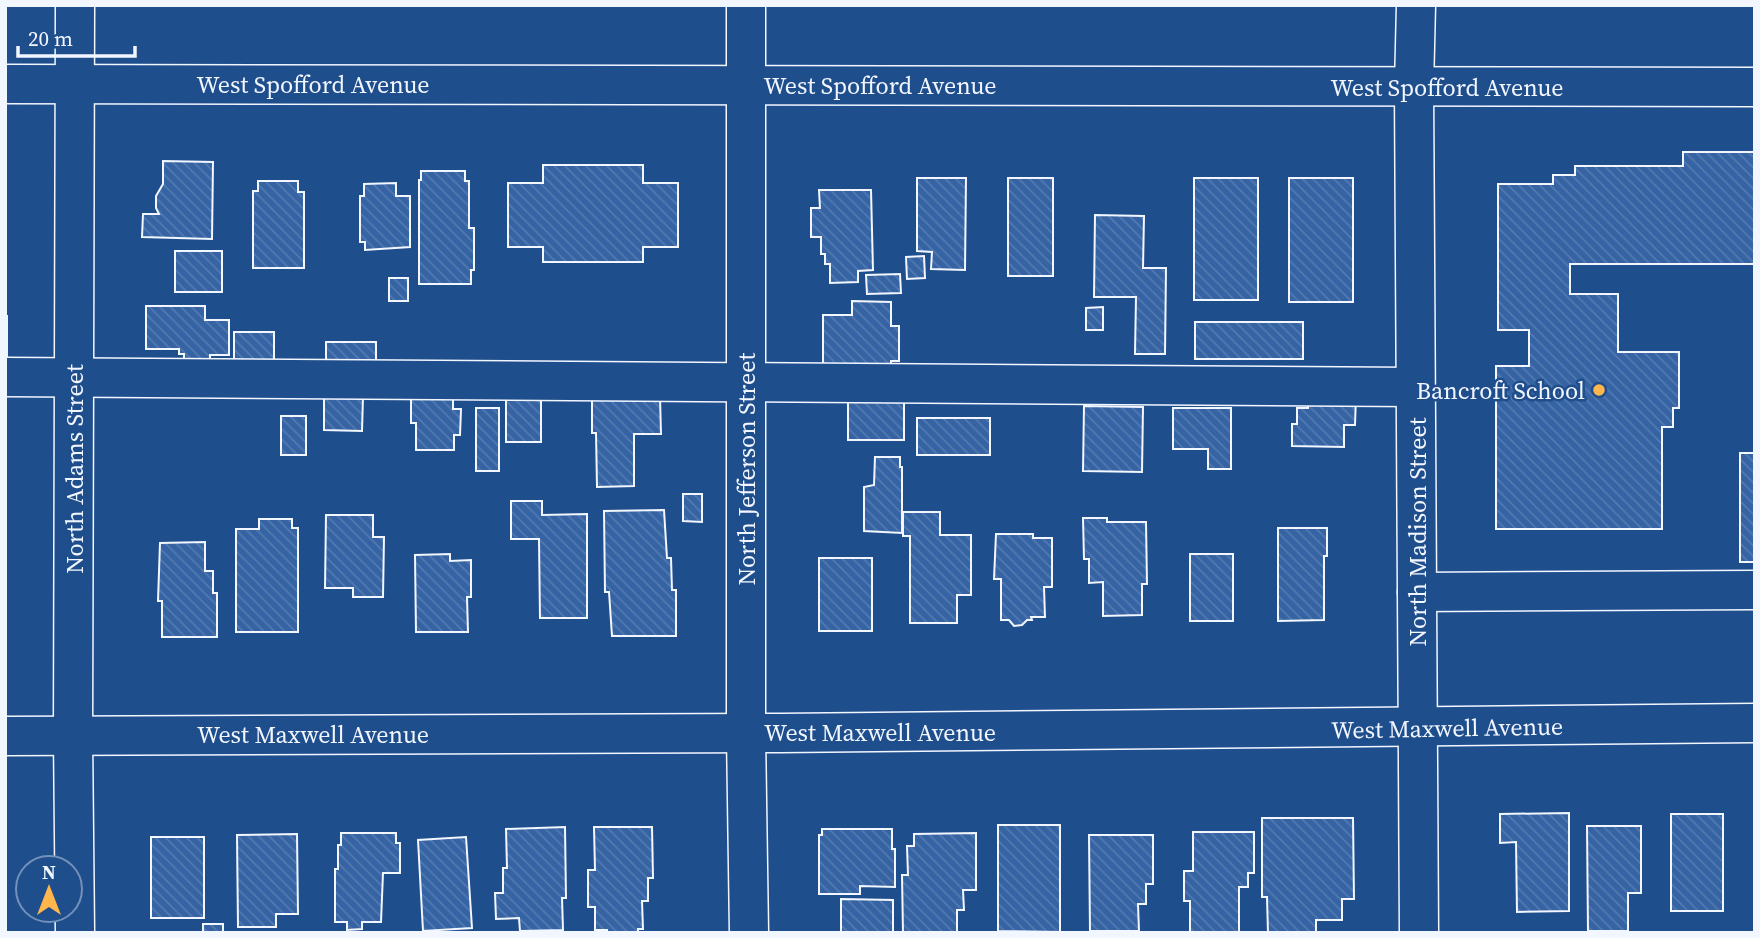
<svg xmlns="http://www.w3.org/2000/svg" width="1760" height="938" viewBox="0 0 1760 938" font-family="'Source Serif 4',serif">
  <defs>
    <pattern id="building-back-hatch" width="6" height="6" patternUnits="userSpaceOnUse" patternTransform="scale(1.75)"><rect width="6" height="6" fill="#3563a3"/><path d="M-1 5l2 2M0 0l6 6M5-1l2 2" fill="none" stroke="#537ab1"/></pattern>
  </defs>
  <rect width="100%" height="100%" fill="#1f4e8c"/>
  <!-- building -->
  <g fill="url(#building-back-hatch)" stroke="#f2f6ff" stroke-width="2">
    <polygon points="1683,152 1755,152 1755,264 1570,264 1570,294 1618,294 1618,352 1679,352 1679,408 1673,408 1673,427 1662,427 1662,529 1496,529 1496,366 1529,366 1529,330 1498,330 1498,184 1553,184 1553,175 1575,175 1575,166 1683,166"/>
    <polygon points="163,161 213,162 212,239 142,237 143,214 159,214 156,208 156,196 163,184"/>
    <polygon points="543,165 643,165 643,183 678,183 678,247 643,247 643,262 543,262 543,247 508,247 508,183 543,183"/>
    <polygon points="421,171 465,171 465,181 469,181 469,228 474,228 474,270 471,270 471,284 419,284 419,180 421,180"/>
    <polygon points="917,178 966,178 965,270 931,269 932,252 917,251"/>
    <rect x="1008" y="178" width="45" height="98"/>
    <rect x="1194" y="178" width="64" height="122"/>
    <rect x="1289" y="178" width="64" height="124"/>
    <polygon points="258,181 298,181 298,192 304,192 304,268 253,268 253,191 258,191"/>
    <polygon points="396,183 396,196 410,196 410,247 365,250 365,242 360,242 360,196 364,196 364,184"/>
    <polygon points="819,190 871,190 873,270 858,271 858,282 830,283 830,264 825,264 825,254 821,254 821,237 811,237 811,208 820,208"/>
    <polygon points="1095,215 1144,216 1143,268 1166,268 1165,354 1135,354 1136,297 1094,297"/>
    <rect x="175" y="251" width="47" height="41"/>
    <polygon points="924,256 925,278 907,279 906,257"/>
    <polygon points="900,274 901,293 867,294 866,275"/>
    <rect x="389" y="278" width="19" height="23"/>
    <polygon points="852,301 891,302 891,326 899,326 899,361 891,361 891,366 823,365 823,315 852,315"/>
    <polygon points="146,306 205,306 205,320 229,320 229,355 210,355 210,362 184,362 184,354 179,354 179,349 146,349"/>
    <polygon points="1103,307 1103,330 1086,330 1086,308"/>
    <rect x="5" y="316" width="2" height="46"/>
    <rect x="1195" y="322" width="108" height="37"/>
    <rect x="234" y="332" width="40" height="32"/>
    <rect x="326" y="342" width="50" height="23"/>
    <polygon points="324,395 363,396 362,431 324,430"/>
    <polygon points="411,395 453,395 453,409 461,409 460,435 454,435 454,450 416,450 416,423 411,423"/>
    <polygon points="1308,396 1356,396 1355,425 1344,425 1344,447 1292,446 1292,424 1297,424 1297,408 1308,408"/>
    <polygon points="592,397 660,397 661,434 634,434 634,486 597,487 596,433 592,433"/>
    <rect x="506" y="398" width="35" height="44"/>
    <rect x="848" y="398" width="56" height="42"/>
    <polygon points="1084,406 1143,407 1142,472 1083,471"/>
    <rect x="476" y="408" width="23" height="63"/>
    <polygon points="1173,408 1231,408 1231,469 1208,469 1208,449 1173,449"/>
    <rect x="281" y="416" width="25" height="39"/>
    <rect x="917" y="418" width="73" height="37"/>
    <rect x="1740" y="453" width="15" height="109"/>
    <polygon points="875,457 900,457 900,467 902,467 902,533 864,531 864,487 874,485"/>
    <polygon points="683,494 702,494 702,522 683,521"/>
    <polygon points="511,501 542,501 542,515 587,514 587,618 540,618 539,539 511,539"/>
    <polygon points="664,510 667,558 671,558 672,590 676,590 676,636 612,636 609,592 605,592 604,511"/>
    <polygon points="903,512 940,512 940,535 971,535 971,595 957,595 957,623 910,623 910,536 903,536"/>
    <polygon points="326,515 373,515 373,537 384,537 383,597 353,597 353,588 325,588"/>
    <polygon points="1083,518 1107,518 1107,522 1146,522 1147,584 1142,584 1142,615 1103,616 1103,582 1089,583 1089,559 1084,559"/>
    <polygon points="259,519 292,519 292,528 298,528 298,632 236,632 236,529 259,529"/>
    <polygon points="1278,528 1327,528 1327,556 1324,556 1324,620 1278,621"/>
    <polygon points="996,534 1033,534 1033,538 1052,538 1052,587 1044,587 1045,617 1031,617 1032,620 1027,620 1022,625 1014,626 1009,620 1001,620 1001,579 994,579"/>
    <polygon points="205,542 205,571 213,571 213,593 217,593 217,637 162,637 162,601 158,601 160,543"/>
    <polygon points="450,554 450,561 471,560 471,597 467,597 468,632 416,632 415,555"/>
    <rect x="1190" y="554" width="43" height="67"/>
    <rect x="819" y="558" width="53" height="73"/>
    <polygon points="1569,813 1569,911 1517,912 1516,842 1500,843 1500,814"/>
    <rect x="1671" y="814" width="52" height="97"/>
    <polygon points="1262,818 1353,818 1354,899 1342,899 1342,920 1316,920 1316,933 1268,933 1267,897 1262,897"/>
    <polygon points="998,825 1060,825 1060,932 998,931"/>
    <polygon points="1587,826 1641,826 1641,893 1628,893 1628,931 1588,931"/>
    <polygon points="565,827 566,898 562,898 563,930 520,931 519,918 496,919 495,893 503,893 503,868 507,868 506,829"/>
    <polygon points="594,827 652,827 653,878 648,878 648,901 642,901 643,929 638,929 638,933 607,933 607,930 595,930 595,907 588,907 588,870 595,870"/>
    <polygon points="822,829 892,829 892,849 895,849 895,887 860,886 860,894 819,894 819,835 822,835"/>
    <polygon points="1193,832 1254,832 1254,873 1248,873 1248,887 1239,887 1239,933 1190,933 1190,901 1184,901 1184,871 1193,871"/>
    <polygon points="341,833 396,833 396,843 400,843 400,873 383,873 381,922 362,922 362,929 347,930 347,922 335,922 335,869 338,869 338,845 341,845"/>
    <polygon points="976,833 976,890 963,890 964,910 957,910 957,933 903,933 902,875 908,875 907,846 914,846 914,834"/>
    <polygon points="297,834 298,914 276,914 276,927 238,927 237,835"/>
    <polygon points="1089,835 1153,835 1153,884 1146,884 1146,904 1138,904 1139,931 1090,931"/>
    <rect x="151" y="837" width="53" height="81"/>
    <polygon points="466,837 472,928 423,931 418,840"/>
    <polygon points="841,899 893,900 893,933 841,933"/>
    <rect x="203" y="924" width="20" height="9"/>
  </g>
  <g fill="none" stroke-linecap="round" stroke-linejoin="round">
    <!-- minor casing -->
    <g stroke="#f2f6ff" stroke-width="41">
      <g id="minor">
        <polyline points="746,5 746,733 749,933"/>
        <polyline points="1416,5 1414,87 1419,933"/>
        <polyline points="5,84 1755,87"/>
        <polyline points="5,377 1415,387"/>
        <polyline points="1417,592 1755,590"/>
        <polyline points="5,736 781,733 1755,723"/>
        <polyline points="75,933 73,736 75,5"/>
      </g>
    </g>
    <!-- minor -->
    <use href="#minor" stroke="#1f4e8c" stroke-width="38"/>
  </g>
  <!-- markers -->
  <circle fill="#ffb74d" stroke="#1f4e8c" stroke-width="2.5" cx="1599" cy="390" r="7"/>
  <g text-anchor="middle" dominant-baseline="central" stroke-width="5" stroke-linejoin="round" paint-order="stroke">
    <!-- street labels -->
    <g font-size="24" fill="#f2f6ff" stroke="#1f4e8c">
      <text x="313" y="84">West Spofford Avenue</text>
      <text x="880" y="85">West Spofford Avenue</text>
      <text x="1447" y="87">West Spofford Avenue</text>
      <text transform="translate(74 469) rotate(-90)">North Adams Street</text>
      <text transform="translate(746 469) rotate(-90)">North Jefferson Street</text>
      <text transform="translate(1417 532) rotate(-90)">North Madison Street</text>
      <text transform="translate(1447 728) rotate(-1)">West Maxwell Avenue</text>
      <text x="880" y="732">West Maxwell Avenue</text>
      <text x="313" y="734">West Maxwell Avenue</text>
    </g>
    <!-- poi labels -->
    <g font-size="24" fill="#f2f6ff" stroke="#1f4e8c" text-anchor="end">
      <text x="1585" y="390">Bancroft School</text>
    </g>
  </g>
  <!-- border -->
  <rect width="1760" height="938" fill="none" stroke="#f2f6ff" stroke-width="14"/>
  <!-- north arrow -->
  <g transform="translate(49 889)"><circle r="33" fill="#1f4e8c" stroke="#7391ba" stroke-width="2"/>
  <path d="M0-5L12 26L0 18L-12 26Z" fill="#ffb74d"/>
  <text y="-10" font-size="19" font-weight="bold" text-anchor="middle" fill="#f2f6ff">N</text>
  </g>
  <!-- scale -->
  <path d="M18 46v10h117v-10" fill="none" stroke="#f2f6ff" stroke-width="3.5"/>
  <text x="28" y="46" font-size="21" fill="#f2f6ff" stroke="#1f4e8c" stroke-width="5" paint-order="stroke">20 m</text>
</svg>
